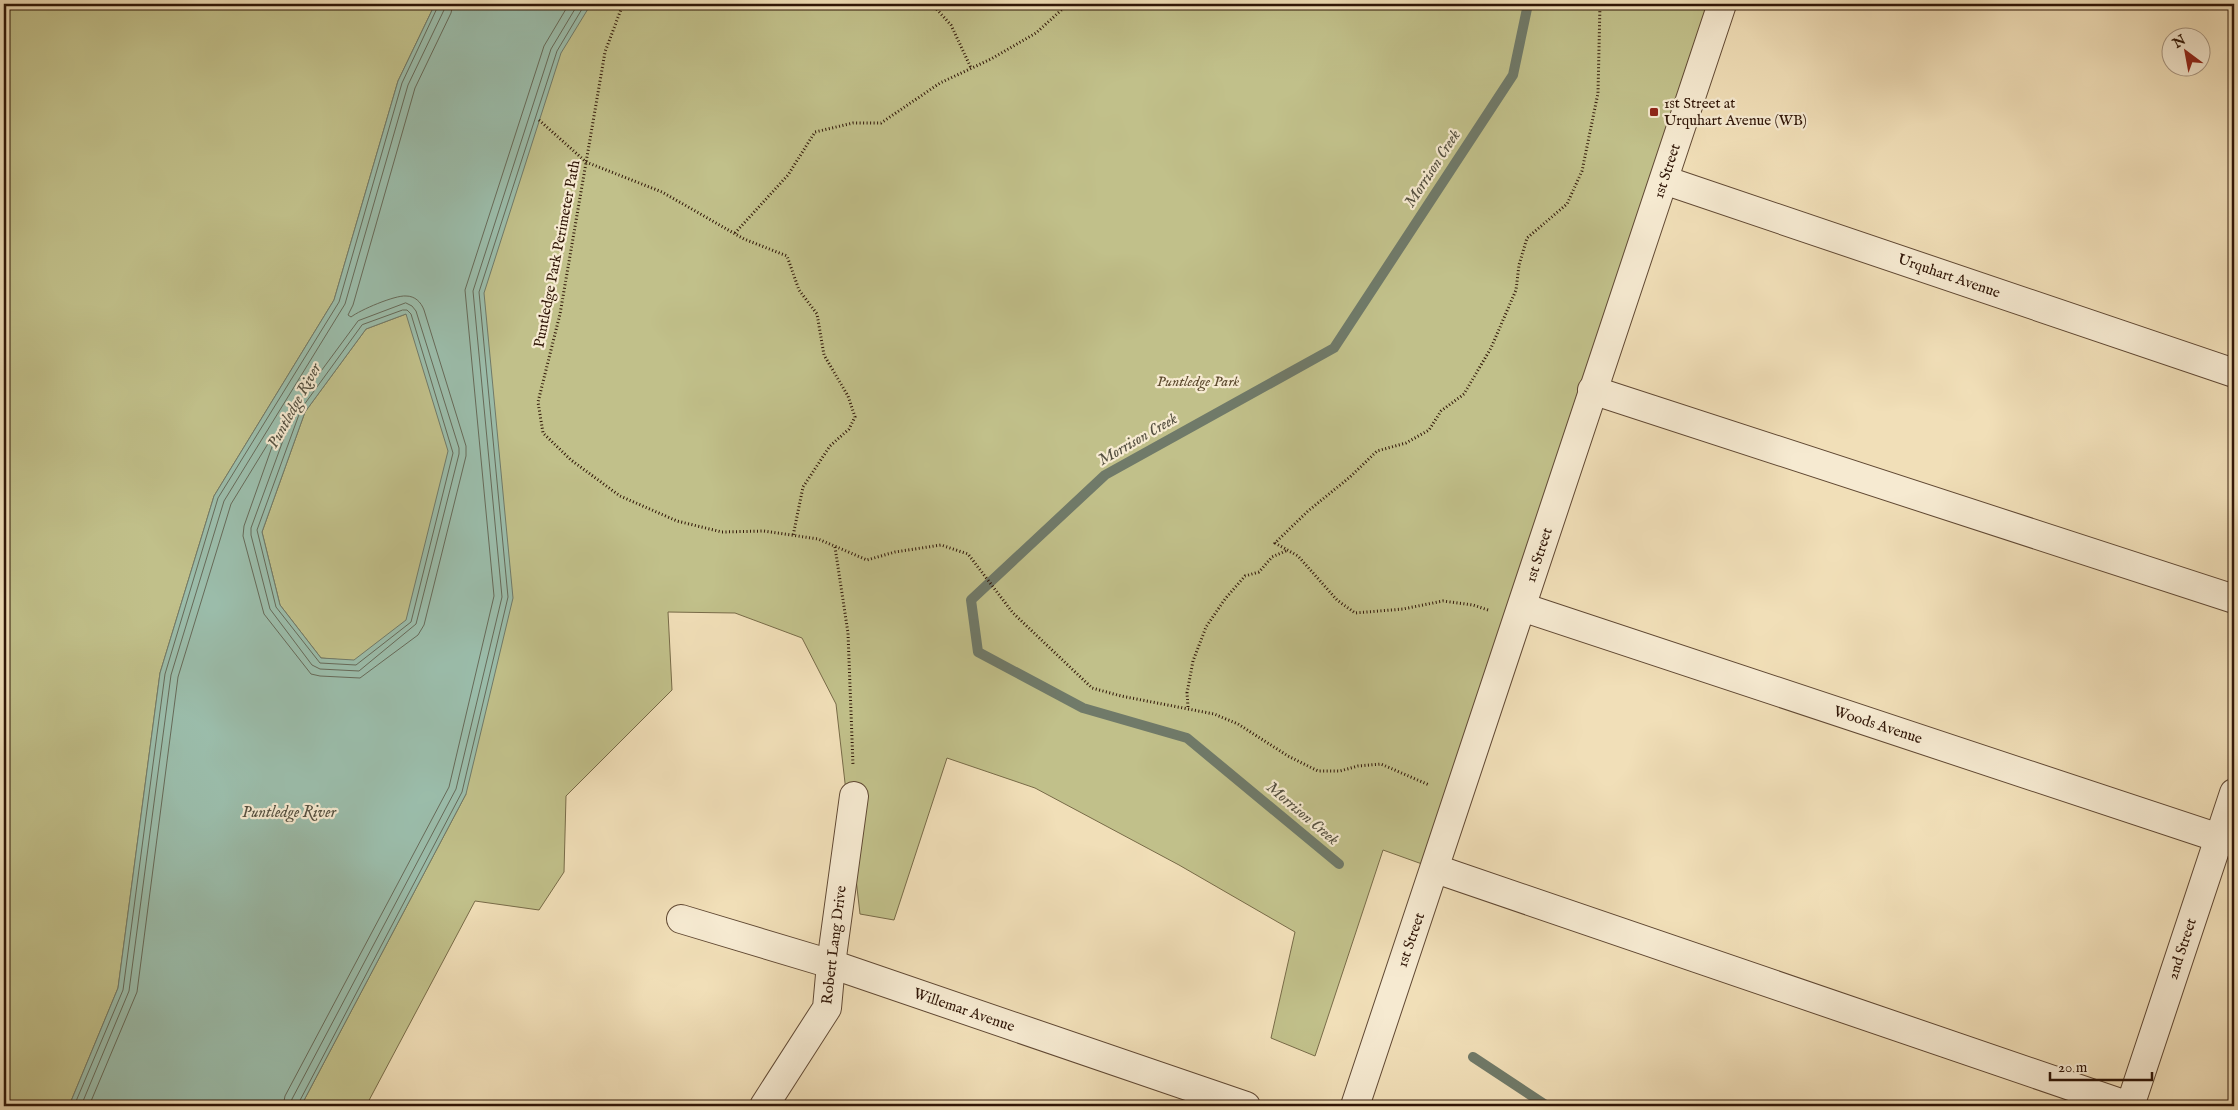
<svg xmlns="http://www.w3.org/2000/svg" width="2238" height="1110" viewBox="0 0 2238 1110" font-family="'IM FELL English',serif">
  <rect width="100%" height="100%" fill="#f1dfb8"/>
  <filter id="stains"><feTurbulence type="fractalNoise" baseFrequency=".004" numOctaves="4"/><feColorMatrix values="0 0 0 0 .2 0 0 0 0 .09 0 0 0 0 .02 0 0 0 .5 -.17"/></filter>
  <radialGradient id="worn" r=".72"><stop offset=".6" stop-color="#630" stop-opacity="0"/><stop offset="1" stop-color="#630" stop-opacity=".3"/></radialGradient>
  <!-- green -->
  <g fill="#c1c08a" stroke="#786b48">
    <polygon points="4,4 435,4 398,81 334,300 214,496 160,673 118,988 69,1106 4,1106"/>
    <polygon points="552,4 1722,4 1436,869 1383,850 1315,1056 1271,1038 1295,932 1179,865 1035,788 947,758 894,920 860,914 836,704 802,638 735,613 668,612 672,690 566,796 564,872 539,910 475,901 366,1106 301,1106 466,794 354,661 321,658 280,605 262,532 305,412 366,329 406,314"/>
  </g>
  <!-- water -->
  <path fill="#9bbdab" stroke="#707a69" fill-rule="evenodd" d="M435 4H591L561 53 484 293 513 598 466 794 301 1106H69L118 988 160 673 214 496 334 300 398 81ZM406 314 448 451 406 620 354 660 321 658 280 605 262 532 305 412 366 329Z"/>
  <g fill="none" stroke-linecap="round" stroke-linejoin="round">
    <!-- shore -->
    <g stroke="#666a59" stroke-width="1">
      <polygon points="406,303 412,306 416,311 459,448 459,454 416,624 359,671 320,669 312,665 270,609 251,535 251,528 296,405 358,321"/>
      <polygon points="403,310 407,310 411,314 453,453 411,622 356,665 320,663 276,607 257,530 301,409 362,325"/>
      <polyline points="74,1106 123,990 165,674 218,498 339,302 402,83 439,4"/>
      <polyline points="81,1106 129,991 171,675 224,501 345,304 408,85 444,10 445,4"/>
      <path d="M89 1106 137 992 178 677 231 504 269 442H272L273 444 244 526 243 536 264 614 311 674 320 676 360 678 418 635 424 625 466 456V446L424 310C421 302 415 296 406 296 395 295 360 310 351 317L348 315 353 305 415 88 451 13 453 4"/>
      <polyline points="283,1106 285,1096 449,787 494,596 465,290 544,46 569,4"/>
      <polyline points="290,1106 292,1099 456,789 502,597 473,291 551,49 578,4"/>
      <polyline points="297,1106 462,792 508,597 479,292 557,51 585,4"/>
    </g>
    <!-- stream -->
    <g stroke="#707a69" stroke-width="10">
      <polyline points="1339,864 1187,738 1083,708 978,652 971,600 1105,475 1334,348 1513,75 1528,4"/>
      <polyline points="1473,1057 1547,1106"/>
    </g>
    <!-- minor casing -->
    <g stroke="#604833" stroke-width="30">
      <g id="minor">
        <polyline points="1664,180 2234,373"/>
        <polyline points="1592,390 2234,599"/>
        <polyline points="1522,607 2234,843"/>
        <polyline points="1436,869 2129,1106"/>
        <polyline points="681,919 831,964 1246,1106"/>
        <polyline points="764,1106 827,1008 831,964 854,796"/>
        <polyline points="1355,1106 1722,4"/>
        <polyline points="2130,1106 2234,793"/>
      </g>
    </g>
    <!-- path -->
    <g stroke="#301607" stroke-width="3" stroke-dasharray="1 2.5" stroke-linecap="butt">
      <polyline points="623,4 605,52 560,314 538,402 543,433 571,460 620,496 677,521 722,532 764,531 818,539 867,560 895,552 941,545 968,554 1013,613 1092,688 1121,696 1214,714 1238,724 1288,756 1318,771 1340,771 1358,766 1381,764 1429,785"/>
      <polyline points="932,4 951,25 971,68"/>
      <polyline points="539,120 586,162 662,192 744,239 787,256 799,290 817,314 824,355 848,396 855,417 849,429 830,446 803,487 793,536"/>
      <polyline points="735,233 788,175 815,132 853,123 881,123 940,83 991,59 1036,33 1068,4"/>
      <polyline points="835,547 848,633 853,765"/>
      <polyline points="1488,610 1473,605 1443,601 1403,609 1355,613 1337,600 1298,556 1275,543 1308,511 1350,477 1377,451 1406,443 1429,430 1441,411 1464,394 1491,348 1516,290 1519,265 1527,238 1567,204 1582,171 1598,93 1600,4"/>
      <polyline points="1188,707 1187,693 1193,661 1206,627 1225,599 1245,576 1259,572 1272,557 1288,550"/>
    </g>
    <!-- minor -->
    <use href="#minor" stroke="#f6ead1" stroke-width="28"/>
  </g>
  <!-- markers -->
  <rect fill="#8f2418" stroke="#f6ead1" stroke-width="2" x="1649" y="107" width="10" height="10" rx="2.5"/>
  <g text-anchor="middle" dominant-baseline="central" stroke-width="4.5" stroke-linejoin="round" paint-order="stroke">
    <!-- poi labels -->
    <g font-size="15" fill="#301607" stroke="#f6ead1" text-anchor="start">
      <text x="1664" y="103">1st Street at<tspan x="1664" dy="17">Urquhart Avenue (WB)</tspan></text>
    </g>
    <!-- street labels -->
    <g font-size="15" fill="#301607" stroke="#f6ead1">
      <text transform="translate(1667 171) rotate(-72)">1st Street</text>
      <text transform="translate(557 254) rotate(-79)">Puntledge Park Perimeter Path</text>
      <text transform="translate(1949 276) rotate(19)">Urquhart Avenue</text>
      <text transform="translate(1539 555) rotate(-72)">1st Street</text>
      <text transform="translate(1878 725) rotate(18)">Woods Avenue</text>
      <text transform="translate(1411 940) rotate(-71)">1st Street</text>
      <text transform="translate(834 945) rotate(-83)">Robert Lang Drive</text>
      <text transform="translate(2182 949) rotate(-72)">2nd Street</text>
      <text transform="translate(964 1010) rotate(19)">Willemar Avenue</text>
    </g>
    <!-- park labels -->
    <g font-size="15" font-style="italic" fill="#5c492e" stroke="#f6ead1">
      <text x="1198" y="381">Puntledge Park</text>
    </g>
    <!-- water labels -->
    <g font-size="16" font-style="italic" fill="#555040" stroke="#f6ead1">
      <text transform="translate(1433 169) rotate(-57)">Morrison Creek</text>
      <text transform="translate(295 406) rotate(-61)">Puntledge River</text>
      <text transform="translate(1138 440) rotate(-30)">Morrison Creek</text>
      <text x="289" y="813">Puntledge River</text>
      <text transform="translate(1302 814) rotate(40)">Morrison Creek</text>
    </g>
  </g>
  <!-- margin -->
  <rect width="2238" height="1110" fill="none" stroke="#f1dfb8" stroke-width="20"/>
  <rect x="5" y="5" width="2228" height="1100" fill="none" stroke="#301607" stroke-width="2.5"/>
  <rect x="10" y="10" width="2218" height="1090" fill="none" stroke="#301607"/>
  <!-- north arrow -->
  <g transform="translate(2186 52) rotate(328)"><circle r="24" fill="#f6ead1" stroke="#a79580"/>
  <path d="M0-4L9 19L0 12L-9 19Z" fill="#8f2418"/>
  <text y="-8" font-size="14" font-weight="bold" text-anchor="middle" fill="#301607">N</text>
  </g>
  <!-- scale -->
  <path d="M2050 1072v8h102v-8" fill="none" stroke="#301607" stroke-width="2.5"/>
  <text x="2058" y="1072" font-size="15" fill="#301607" stroke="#f6ead1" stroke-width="4" paint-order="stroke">20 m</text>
  <rect width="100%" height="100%" filter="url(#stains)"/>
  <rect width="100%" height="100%" fill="url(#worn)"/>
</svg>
